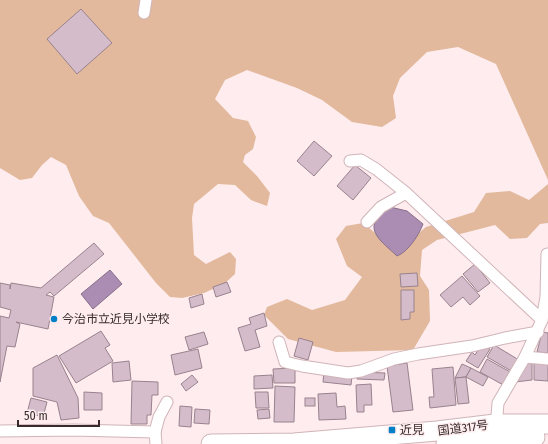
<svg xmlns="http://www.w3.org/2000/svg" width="548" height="444" viewBox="0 0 548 444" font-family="'Fira Sans Condensed','Noto Sans JP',sans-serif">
  <rect width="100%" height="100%" fill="#feecee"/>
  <!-- green -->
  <g fill="#e2b99c">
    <polygon points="0,0 548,0 548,180 496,64 458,47 427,52 400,78 393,96 396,118 382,127 352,122 322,100 297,88 247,70 225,80 215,99 233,118 248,121 256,137 253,149 245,155 243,162 257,176 270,193 267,206 251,200 235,185 218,184 194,204 192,218 194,255 206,264 230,252 236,259 235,274 224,284 204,293 182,298 170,297 156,283 109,223 93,216 79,196 66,165 51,157 42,165 32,178 20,180 0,168"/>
    <polygon points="548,184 548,223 540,224 527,238 510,239 495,225 437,240 422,250 420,276 429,290 430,321 413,350 336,352 288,339 264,315 267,307 287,299 312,310 345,300 362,277 347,266 336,239 346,226 363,223 397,251 426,227 474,212 486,193 510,191 529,200"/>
  </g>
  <!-- water -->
  <g fill="#ab8db3" stroke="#88708b">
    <path d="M390 207 407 211 423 224C419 235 408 252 397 256 387 246 365 232 378 218 382 213 385 210 390 207Z"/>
    <polygon points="110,270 122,284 93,309 81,294"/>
  </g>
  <!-- building -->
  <g fill="#d5bcca" stroke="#99828e">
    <polygon points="81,9 112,43 77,74 47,39"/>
    <polygon points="314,141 332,156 314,176 297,161"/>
    <polygon points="355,165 371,178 353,200 337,186"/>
    <polygon points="94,243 104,254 54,296 50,292 46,295 54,297 48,329 16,322 20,324 15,347 7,346 0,382 0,316 9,318 11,310 0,307 0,283 10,285 10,289 11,283 41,288"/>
    <polygon points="475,264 490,283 478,292 463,274"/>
    <polygon points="417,273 418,286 401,287 400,274"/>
    <polygon points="462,276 480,296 470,305 463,297 451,307 440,295"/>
    <polygon points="227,282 231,292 216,297 213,287"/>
    <polygon points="401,290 414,290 414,312 410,312 410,319 401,320"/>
    <polygon points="202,294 204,304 191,308 189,298"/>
    <polygon points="264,313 267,326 255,330 260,347 245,351 238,328 251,324 249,318"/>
    <polygon points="101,331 110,345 105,348 113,361 76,383 59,356"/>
    <polygon points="204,332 208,344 189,350 185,337"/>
    <polygon points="542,332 548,333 548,353 537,352"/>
    <polygon points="299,338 313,342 308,360 294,356"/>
    <polygon points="482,344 490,349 478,368 466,361 472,352 475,355"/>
    <polygon points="494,345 519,360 513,372 487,357"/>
    <polygon points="198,349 202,368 175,375 171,355"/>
    <polygon points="57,355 78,398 79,418 61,420 57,402 33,396 33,368"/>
    <polygon points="487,359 512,373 505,386 480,372"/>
    <polygon points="526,360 532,360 532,380 515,382"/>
    <polygon points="129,361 131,380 113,382 112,363"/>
    <polygon points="407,363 413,410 393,412 387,366"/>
    <polygon points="534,363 548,363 548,381 534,380"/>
    <polygon points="462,364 471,368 466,377 455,378"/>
    <polygon points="453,367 456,405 430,408 429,397 434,397 432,369"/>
    <polygon points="295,368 295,383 274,383 273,369"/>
    <polygon points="471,368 488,377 483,386 466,377"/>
    <polygon points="324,371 352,376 351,385 323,382"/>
    <polygon points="359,372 385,373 384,380 357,379"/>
    <polygon points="192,375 198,382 186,391 181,384"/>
    <polygon points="272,375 273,388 254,389 254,376"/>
    <polygon points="466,377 469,403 458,404 455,378"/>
    <polygon points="132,381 158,382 158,395 152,395 151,415 147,415 147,424 131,424"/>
    <polygon points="371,384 372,405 364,405 364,412 357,412 356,385"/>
    <polygon points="275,386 295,387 294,422 274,422"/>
    <polygon points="84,392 102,393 102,410 84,410"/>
    <polygon points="255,392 268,392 269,408 256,408"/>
    <polygon points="336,393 337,407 345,406 346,419 319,420 318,394"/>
    <polygon points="31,398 47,402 43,417 27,413"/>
    <rect x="305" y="398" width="10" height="8"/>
    <polygon points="180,406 192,407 191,427 179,426"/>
    <polygon points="195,409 210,410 209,424 194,423"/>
    <polygon points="269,409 270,418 258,419 257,410"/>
  </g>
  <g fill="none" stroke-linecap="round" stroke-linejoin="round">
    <!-- minor casing -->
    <g stroke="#d0b4b8" stroke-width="13">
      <g id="minor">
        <polyline points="144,13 146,0"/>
        <polyline points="350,161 361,160 376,169 405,192 542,320"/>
        <polyline points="367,222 381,207 406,193"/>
        <polyline points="279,342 285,362 302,366 348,373 361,371 394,359 418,354 472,346 505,338 538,332"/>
        <polyline points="525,357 548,359"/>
        <polyline points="496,429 498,403 525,357 542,320 546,297 547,254"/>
        <polyline points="0,431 73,430 155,432 156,444"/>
        <polyline points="155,432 159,417 167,402"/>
      </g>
    </g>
    <!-- trunk casing -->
    <g stroke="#d0b4b8" stroke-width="21">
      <g id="trunk">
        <polyline points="211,444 294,443 437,431 495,424 548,424"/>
        <polyline points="446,444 496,438 535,437"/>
      </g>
    </g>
    <!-- minor -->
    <use href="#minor" stroke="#fff" stroke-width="11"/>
    <!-- trunk -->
    <use href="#trunk" stroke="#fff" stroke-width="19"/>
  </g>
  <!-- markers -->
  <g fill="#027fc7" stroke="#feecee" stroke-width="1.5">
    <circle cx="54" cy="319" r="4"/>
    <rect x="388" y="426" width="8" height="8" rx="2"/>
  </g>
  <g text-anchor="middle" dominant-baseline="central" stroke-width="3" stroke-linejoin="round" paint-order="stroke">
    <!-- poi labels -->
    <g font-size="12" fill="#372b2d" stroke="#feecee" text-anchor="start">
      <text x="62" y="319">今治市立近見小学校</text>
      <text x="400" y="430">近見</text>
    </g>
    <!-- street labels -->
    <g font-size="12" fill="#372b2d" stroke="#feecee">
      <text transform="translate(463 428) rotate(-7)">国道317号</text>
    </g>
  </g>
  <!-- scale -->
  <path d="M18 420v6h81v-6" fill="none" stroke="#372b2d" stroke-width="2"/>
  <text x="24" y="420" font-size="12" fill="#372b2d" stroke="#feecee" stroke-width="3" paint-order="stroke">50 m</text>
</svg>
